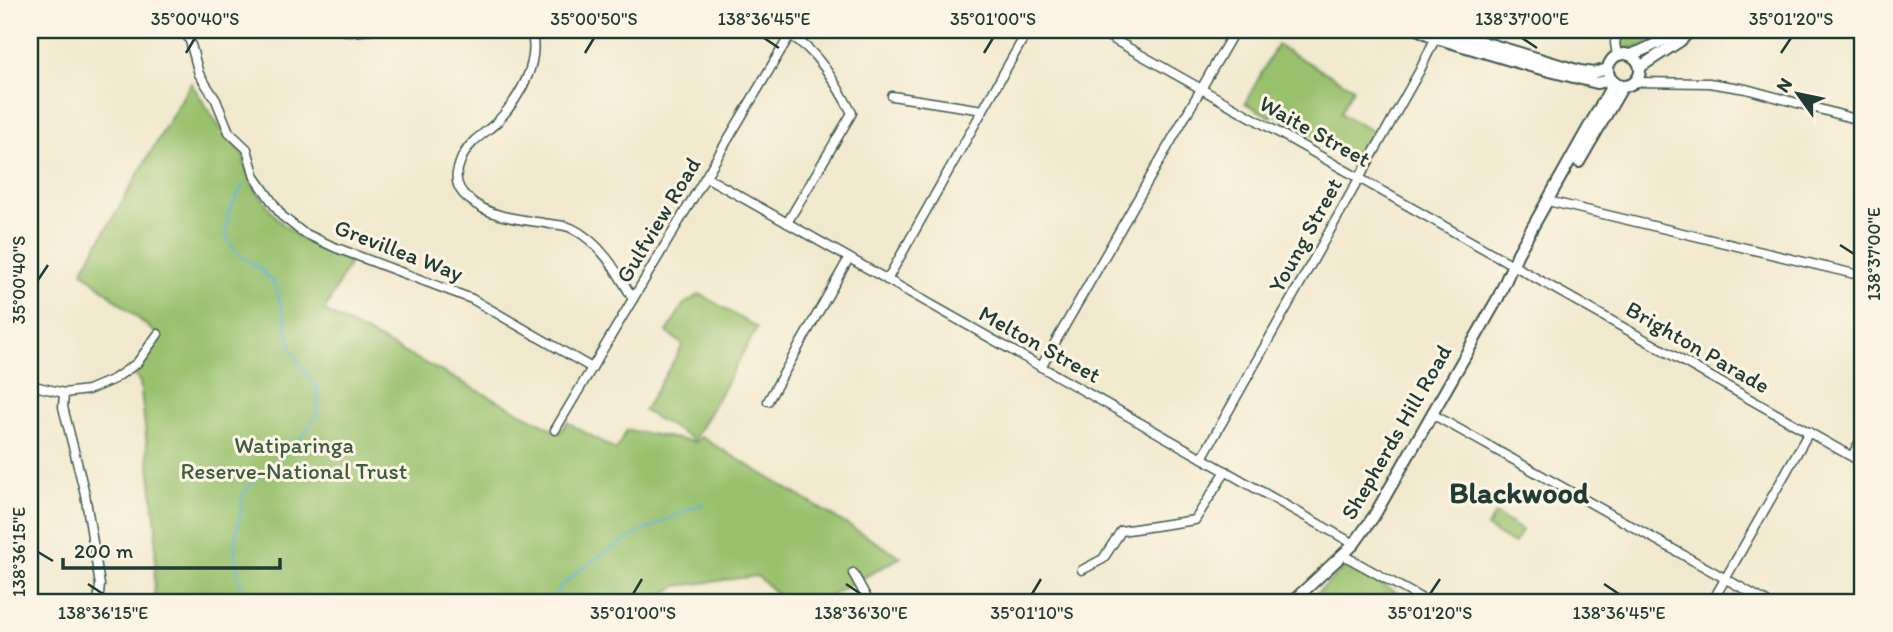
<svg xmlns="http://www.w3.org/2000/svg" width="1893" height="632" viewBox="0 0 1893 632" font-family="Itim,sans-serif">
  <rect width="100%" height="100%" fill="#fcf5e5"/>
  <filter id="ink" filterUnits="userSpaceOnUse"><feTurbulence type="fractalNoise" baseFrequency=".0143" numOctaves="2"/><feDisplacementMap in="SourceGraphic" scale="14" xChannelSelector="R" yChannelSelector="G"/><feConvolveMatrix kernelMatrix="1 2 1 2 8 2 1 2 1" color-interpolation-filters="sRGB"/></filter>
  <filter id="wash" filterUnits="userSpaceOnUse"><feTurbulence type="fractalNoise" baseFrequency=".00686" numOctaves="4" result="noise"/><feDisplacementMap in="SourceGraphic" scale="28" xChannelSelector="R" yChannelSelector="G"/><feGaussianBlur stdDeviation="1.57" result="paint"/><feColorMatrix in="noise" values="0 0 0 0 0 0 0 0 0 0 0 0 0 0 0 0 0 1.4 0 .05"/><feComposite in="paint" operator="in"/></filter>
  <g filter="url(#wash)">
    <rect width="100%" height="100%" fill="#f1e9cd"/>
    <!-- green -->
    <g fill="#99c16d" stroke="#5c7f50" stroke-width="2">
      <polygon points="1621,30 1647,30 1654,42 1635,48 1619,48"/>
      <polygon points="1277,45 1353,88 1340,113 1375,133 1359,162 1355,164 1350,161 1352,157 1274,113 1271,117 1245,103"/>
      <polygon points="191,83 220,128 241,151 252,184 278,220 301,239 350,262 324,311 560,433 567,422 616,450 627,430 695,442 701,437 901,557 819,602 786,602 757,576 677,586 648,602 154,602 156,527 140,382 132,373 160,337 82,271"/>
      <polygon points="700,294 757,328 694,440 644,411 683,345 667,332 683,305"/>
      <polygon points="1495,514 1522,530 1514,544 1487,528"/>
      <polygon points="1348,565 1413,602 1307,602"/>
    </g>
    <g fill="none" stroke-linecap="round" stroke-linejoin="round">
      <!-- stream -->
      <g stroke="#58b3d6" stroke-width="2">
        <path d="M242 602C242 583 234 565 235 546 236 529 243 513 242 496L255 479 298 442 317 415 318 390 293 352 276 286 258 267 238 254 226 237 228 213 243 184"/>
        <path d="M549 602C580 557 655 525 704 503"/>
      </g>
    </g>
  </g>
  <g filter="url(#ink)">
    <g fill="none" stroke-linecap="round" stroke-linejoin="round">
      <!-- minor casing -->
      <g stroke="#3e574b" stroke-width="11">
        <g id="minor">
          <polyline points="184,30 190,41 199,74 216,100 229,132 247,149 255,177 282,216 302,232 334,247 472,299 592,368"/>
          <polyline points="344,30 350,32 370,30"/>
          <path d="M531 30C541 62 520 97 498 121 491 128 482 134 474 141 464 151 460 160 457 173 455 185 461 193 470 200 493 219 522 219 550 224 557 225 565 225 571 228 600 241 618 273 633 299"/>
          <polyline points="1097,30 1863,463"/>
          <polyline points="1617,56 1615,43 1618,30"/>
          <polyline points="1635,82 1709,83 1746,89 1863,121"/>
          <polyline points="892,96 983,110"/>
          <polyline points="706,177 1354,544"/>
          <polyline points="1548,201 1863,276"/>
          <path d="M787 223 852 113C836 84 819 52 790 35"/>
          <polyline points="887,280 1028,30"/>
          <polyline points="30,291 30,318"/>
          <polyline points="1041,367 1235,30"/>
          <polyline points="30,385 64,393 88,390 114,379 137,363 158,334"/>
          <polyline points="64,393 63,407 85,494 100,585 98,602"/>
          <polyline points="768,401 849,258"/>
          <polyline points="1432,414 1767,602"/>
          <polyline points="555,430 793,30"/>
          <polyline points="1852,456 1863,436"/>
          <polyline points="1202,458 1419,72 1437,35"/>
          <polyline points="1343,555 1428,602"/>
          <polyline points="1082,570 1103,559 1121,531 1195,520 1226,471"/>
          <polyline points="853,573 869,602"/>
          <polyline points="753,602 762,602"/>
          <polyline points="1712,602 1809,432"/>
        </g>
      </g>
      <!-- major casing -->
      <g stroke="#3e574b" stroke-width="14">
        <g id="major">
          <polyline points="1419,30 1436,38 1530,66 1597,83 1612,80"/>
          <polyline points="1442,30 1580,71 1593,73 1608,69"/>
          <circle cx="1624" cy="70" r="16"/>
          <path d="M1630 55C1650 49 1667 36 1687 30"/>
          <polyline points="1640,67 1680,41 1691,30"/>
          <polyline points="1579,162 1623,86"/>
          <polyline points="1292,602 1354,544 1374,516 1498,298 1518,253 1614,82"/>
        </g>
      </g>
      <!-- minor -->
      <use href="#minor" stroke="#fff" stroke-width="8"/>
      <!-- major -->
      <use href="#major" stroke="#fff" stroke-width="10"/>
      <!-- rail -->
      <polyline stroke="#1f3d34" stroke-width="2" points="1849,602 1863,581"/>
    </g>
  </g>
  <!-- ticks -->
  <path fill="none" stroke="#1f3d34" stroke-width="2.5" d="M764 38 779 48M1522 38 1537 48M186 53 195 38M585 53 594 38M984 53 993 38M1781 53 1791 38M1840 245 1854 254M38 280 48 265M38 552 53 561M88 584 103 594M846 584 861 594M1604 584 1619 594M633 594 642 579M1032 594 1041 579M1430 594 1440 579"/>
  <g text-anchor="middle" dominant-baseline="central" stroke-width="6" stroke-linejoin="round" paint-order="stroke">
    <!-- street labels -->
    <g font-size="23" fill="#1f3d34" stroke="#fcf5e5">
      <text transform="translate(1315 131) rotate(29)">Waite Street</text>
      <text transform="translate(658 220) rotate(-59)">Gulfview Road</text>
      <text transform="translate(1305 235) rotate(-61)">Young Street</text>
      <text transform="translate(399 250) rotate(21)">Grevillea Way</text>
      <text transform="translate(1040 344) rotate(29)">Melton Street</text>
      <text transform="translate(1698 347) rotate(30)">Brighton Parade</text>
      <text transform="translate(1396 432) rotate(-60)">Shepherds Hill Road</text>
    </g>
    <!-- park labels -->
    <g font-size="23" fill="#3e5e42" stroke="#fcf5e5">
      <text x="294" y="445">Watiparinga<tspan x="294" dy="26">Reserve-National Trust</tspan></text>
    </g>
    <!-- district labels -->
    <g font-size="30" font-weight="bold" fill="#1f3d34" stroke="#fcf5e5">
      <text x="1519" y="492">Blackwood</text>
    </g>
  </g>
  <!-- margin -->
  <rect width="1893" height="632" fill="none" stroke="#fcf5e5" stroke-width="77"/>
  <!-- north arrow -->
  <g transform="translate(1798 94) rotate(303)" stroke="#fcf5e5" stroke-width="5" paint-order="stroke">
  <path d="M0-5L12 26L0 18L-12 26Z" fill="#1f3d34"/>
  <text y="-10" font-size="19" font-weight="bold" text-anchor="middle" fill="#1f3d34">N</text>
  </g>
  <!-- scale -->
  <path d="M63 558v10h217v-10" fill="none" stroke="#1f3d34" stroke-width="3.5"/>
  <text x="74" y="558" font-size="21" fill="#1f3d34" stroke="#fcf5e5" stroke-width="5" paint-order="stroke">200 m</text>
  <rect x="38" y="38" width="1816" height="556" fill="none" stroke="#1f3d34" stroke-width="2.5"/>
  <g font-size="18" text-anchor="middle" fill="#1f3d34">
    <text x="195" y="25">35°00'40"S</text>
    <text x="594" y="25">35°00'50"S</text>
    <text x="764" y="25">138°36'45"E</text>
    <text x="993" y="25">35°01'00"S</text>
    <text x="1522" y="25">138°37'00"E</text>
    <text x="1791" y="25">35°01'20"S</text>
    <text transform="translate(1874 254) rotate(-90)" y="6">138°37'00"E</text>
    <text transform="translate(19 280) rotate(-90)" y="6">35°00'40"S</text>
    <text transform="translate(19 552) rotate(-90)" y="6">138°36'15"E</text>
    <text x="103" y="619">138°36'15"E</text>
    <text x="633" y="619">35°01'00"S</text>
    <text x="861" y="619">138°36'30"E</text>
    <text x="1032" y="619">35°01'10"S</text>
    <text x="1430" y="619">35°01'20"S</text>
    <text x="1619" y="619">138°36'45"E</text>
  </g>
</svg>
